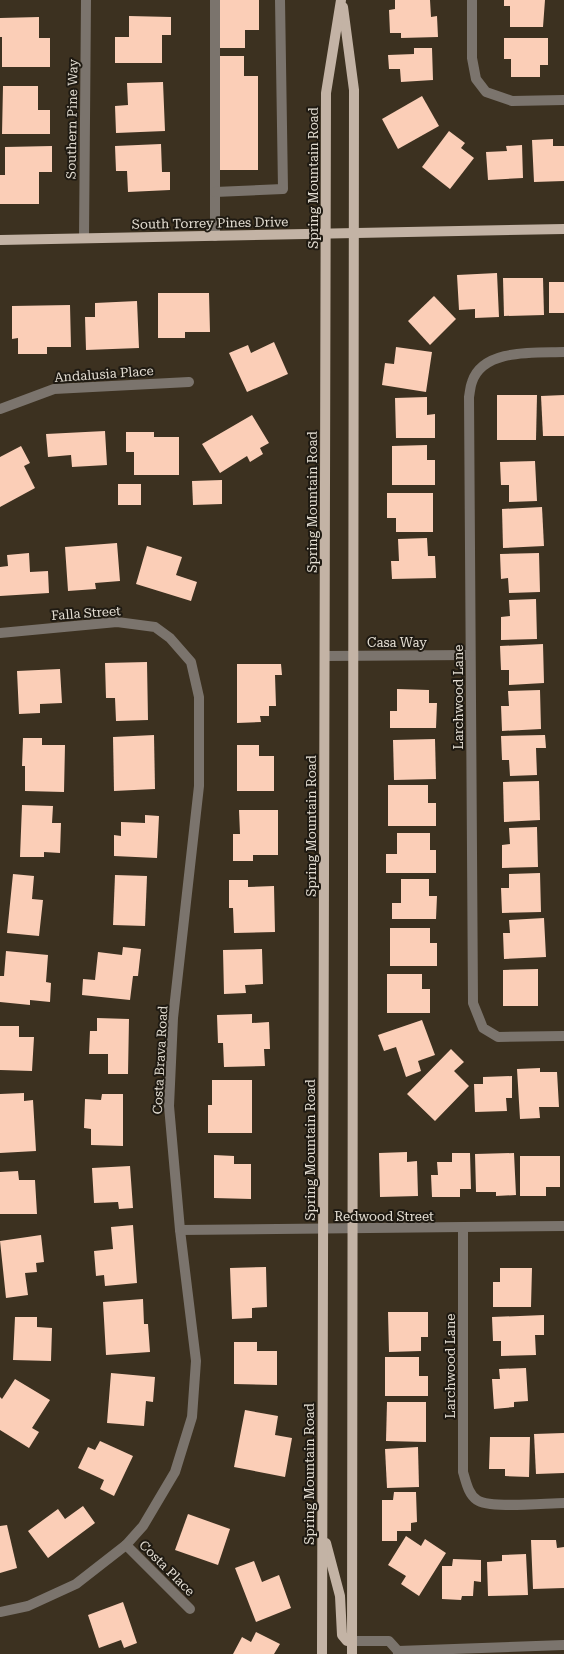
<svg xmlns="http://www.w3.org/2000/svg" width="564" height="1654" viewBox="0 0 564 1654" font-family="'Roboto Serif',serif">
  <rect width="100%" height="100%" fill="#3c3120"/>
  <!-- building -->
  <g fill="#fbceb7">
    <polygon points="220,0 259,0 259,30 245,30 245,48 220,48"/>
    <polygon points="395,0 430,0 431,17 437,16 438,37 401,38 401,33 390,33 389,10 395,9"/>
    <polygon points="504,0 545,0 543,27 510,27 510,6 504,6"/>
    <polygon points="129,16 171,17 171,35 162,35 162,63 115,63 115,37 129,37"/>
    <polygon points="39,17 39,38 50,38 50,67 2,67 2,37 0,37 0,18"/>
    <polygon points="504,38 548,38 548,65 540,65 540,77 511,77 511,59 504,59"/>
    <polygon points="414,48 432,48 433,80 401,82 400,69 389,69 388,55 414,54"/>
    <polygon points="218,56 244,56 244,76 258,76 258,170 218,170"/>
    <polygon points="163,82 165,131 116,133 115,106 128,105 127,83"/>
    <polygon points="3,86 38,86 38,110 50,110 50,134 2,134"/>
    <polygon points="422,96 439,126 398,149 382,119"/>
    <polygon points="449,131 465,143 461,148 474,158 450,189 422,167"/>
    <polygon points="553,139 553,146 564,146 564,181 534,182 532,140"/>
    <polygon points="161,144 162,172 170,172 170,190 128,192 127,171 116,171 115,146"/>
    <polygon points="522,145 523,178 488,180 486,152 507,151 506,146"/>
    <polygon points="52,146 52,172 39,172 39,204 0,204 0,175 5,175 5,147"/>
    <polygon points="497,273 499,317 475,318 475,309 459,310 457,275"/>
    <polygon points="503,278 543,278 544,315 504,316"/>
    <rect x="549" y="282" width="15" height="31"/>
    <polygon points="158,293 209,293 210,332 185,332 185,338 158,338"/>
    <polygon points="434,296 456,319 430,345 408,321"/>
    <polygon points="137,301 139,348 86,350 85,317 95,317 95,303"/>
    <polygon points="70,305 71,347 47,347 47,354 18,354 18,338 12,339 12,306"/>
    <polygon points="274,342 288,374 247,392 229,353 248,345 251,353"/>
    <polygon points="396,347 432,352 426,392 382,385 385,363 394,364"/>
    <polygon points="497,395 537,395 536,440 497,440"/>
    <polygon points="564,395 564,436 543,436 541,396"/>
    <polygon points="427,397 427,415 435,414 435,438 396,438 395,398"/>
    <polygon points="252,415 269,443 260,448 263,454 250,462 247,456 220,473 202,444"/>
    <polygon points="105,431 107,465 72,467 71,455 48,457 46,434"/>
    <polygon points="126,432 154,432 154,437 179,437 179,475 134,475 134,452 126,452"/>
    <polygon points="427,445 427,460 435,460 435,485 392,485 392,446"/>
    <polygon points="21,446 30,463 24,466 35,488 0,507 0,457"/>
    <polygon points="535,461 537,501 509,502 509,485 501,485 500,462"/>
    <polygon points="222,480 222,504 193,505 192,481"/>
    <rect x="118" y="484" width="23" height="21"/>
    <polygon points="387,493 433,493 433,532 396,532 396,518 387,518"/>
    <polygon points="542,507 544,546 503,548 502,509"/>
    <polygon points="427,538 428,556 435,556 436,578 392,579 391,561 399,561 398,539"/>
    <polygon points="117,543 120,581 95,583 96,589 68,591 65,547"/>
    <polygon points="147,546 182,557 176,575 197,582 191,601 136,584"/>
    <polygon points="29,553 30,572 48,571 49,593 0,596 0,567 8,566 7,555"/>
    <polygon points="539,553 540,592 509,593 508,578 501,579 500,554"/>
    <polygon points="536,599 537,639 501,640 501,617 510,616 509,600"/>
    <polygon points="543,644 544,683 509,685 509,670 501,670 500,646"/>
    <polygon points="147,662 148,720 116,721 115,698 106,698 105,663"/>
    <polygon points="237,664 281,664 282,675 275,675 276,706 269,706 269,716 260,716 261,722 237,723"/>
    <polygon points="60,669 62,703 40,704 40,713 19,714 17,671"/>
    <polygon points="397,689 429,690 429,703 437,703 436,728 390,728 390,711 397,711"/>
    <polygon points="540,690 541,729 502,731 501,706 509,706 508,691"/>
    <polygon points="154,735 155,789 114,791 113,737"/>
    <polygon points="545,735 546,748 536,748 537,775 510,776 509,760 502,760 501,736"/>
    <polygon points="23,738 42,738 42,745 65,745 64,792 25,791 25,766 22,766"/>
    <polygon points="435,739 436,779 394,780 393,740"/>
    <polygon points="237,745 259,745 259,756 274,756 274,791 237,791"/>
    <polygon points="539,781 540,820 504,822 503,782"/>
    <polygon points="388,785 428,785 428,803 436,803 436,826 388,826"/>
    <polygon points="22,805 53,806 52,823 61,823 60,853 44,852 44,857 20,857"/>
    <polygon points="239,810 278,810 278,855 253,855 253,861 233,861 233,834 240,834"/>
    <polygon points="145,815 159,816 157,858 114,856 114,835 121,836 121,822 145,823"/>
    <polygon points="537,827 538,867 502,868 502,845 510,844 509,828"/>
    <polygon points="397,833 430,833 430,850 436,850 436,873 386,873 386,854 397,854"/>
    <polygon points="540,873 541,912 502,913 501,888 509,888 509,874"/>
    <polygon points="13,874 34,876 32,899 43,900 39,936 7,933"/>
    <polygon points="115,875 147,876 145,926 113,925"/>
    <polygon points="401,879 429,879 429,896 437,896 436,919 392,919 392,903 401,903"/>
    <polygon points="229,880 248,880 248,887 274,886 275,932 234,933 233,908 229,908"/>
    <polygon points="544,918 546,957 504,959 503,933 510,933 509,920"/>
    <polygon points="390,928 430,928 430,943 437,943 437,966 390,966"/>
    <polygon points="123,947 141,949 138,976 133,976 130,1000 82,995 83,979 95,980 98,952 122,955"/>
    <polygon points="262,949 263,984 245,985 246,993 224,994 223,950"/>
    <polygon points="6,951 48,955 46,982 51,983 50,1002 30,1000 30,1005 0,1002 0,976 4,976"/>
    <polygon points="538,969 538,1006 503,1006 503,970"/>
    <polygon points="387,974 422,974 422,989 430,989 430,1013 387,1013"/>
    <polygon points="252,1014 252,1023 269,1022 270,1049 264,1049 265,1066 224,1067 223,1043 218,1043 217,1015"/>
    <polygon points="97,1018 129,1019 128,1074 108,1074 108,1054 89,1054 90,1031 97,1031"/>
    <polygon points="422,1020 435,1055 418,1061 421,1071 406,1077 396,1047 384,1051 378,1035"/>
    <polygon points="0,1026 19,1026 19,1037 34,1037 32,1071 0,1070"/>
    <polygon points="451,1049 464,1062 454,1071 469,1086 435,1121 407,1094"/>
    <polygon points="540,1068 540,1072 557,1072 559,1107 539,1107 540,1118 520,1119 517,1069"/>
    <polygon points="512,1076 512,1098 506,1098 507,1111 475,1112 474,1084 483,1084 483,1077"/>
    <polygon points="212,1080 252,1080 252,1133 208,1133 208,1105 212,1105"/>
    <polygon points="24,1093 24,1101 33,1100 36,1151 0,1153 0,1094"/>
    <polygon points="102,1094 123,1094 123,1146 91,1145 91,1129 84,1128 85,1099 101,1100"/>
    <polygon points="407,1152 407,1162 417,1161 418,1196 380,1197 379,1153"/>
    <polygon points="452,1153 470,1153 471,1189 460,1189 460,1197 432,1197 431,1175 438,1175 437,1162 452,1162"/>
    <polygon points="514,1153 516,1195 496,1196 496,1192 476,1192 475,1154"/>
    <polygon points="214,1155 234,1156 234,1164 251,1164 251,1199 214,1198"/>
    <polygon points="520,1156 560,1156 560,1187 546,1187 546,1196 520,1196"/>
    <polygon points="130,1166 133,1208 119,1209 118,1202 94,1203 92,1168"/>
    <polygon points="18,1171 19,1180 35,1180 37,1214 0,1214 0,1172"/>
    <polygon points="133,1225 137,1283 105,1286 104,1275 96,1276 94,1251 113,1249 111,1227"/>
    <polygon points="41,1235 44,1262 36,1263 37,1272 25,1273 28,1295 6,1298 0,1241"/>
    <polygon points="266,1267 267,1307 252,1308 252,1318 232,1319 230,1268"/>
    <polygon points="500,1268 532,1268 531,1307 493,1307 493,1282 500,1282"/>
    <polygon points="143,1299 144,1324 148,1324 150,1352 106,1355 103,1302"/>
    <polygon points="388,1312 428,1312 428,1337 421,1337 421,1351 389,1352"/>
    <polygon points="544,1315 544,1335 535,1335 536,1355 501,1356 501,1341 493,1341 492,1317"/>
    <polygon points="15,1317 37,1317 37,1327 52,1328 51,1361 13,1360"/>
    <polygon points="234,1342 257,1342 257,1351 277,1351 277,1385 234,1384"/>
    <polygon points="385,1357 419,1357 419,1376 428,1376 428,1396 385,1396"/>
    <polygon points="526,1368 528,1401 514,1402 514,1407 494,1409 492,1379 500,1379 499,1369"/>
    <polygon points="111,1373 155,1377 153,1402 146,1401 144,1426 107,1423"/>
    <polygon points="15,1379 50,1400 32,1428 39,1432 29,1448 0,1430 0,1397 2,1399"/>
    <polygon points="387,1402 426,1402 426,1442 386,1441"/>
    <polygon points="245,1410 278,1416 275,1435 292,1438 285,1477 234,1467"/>
    <polygon points="564,1433 564,1473 536,1474 534,1434"/>
    <polygon points="490,1437 530,1437 529,1477 505,1476 505,1469 489,1469"/>
    <polygon points="100,1441 133,1456 114,1496 100,1489 104,1480 78,1468 88,1447 95,1450"/>
    <polygon points="418,1447 419,1487 387,1488 385,1449"/>
    <polygon points="394,1492 416,1492 417,1522 411,1523 411,1531 397,1531 397,1541 382,1541 382,1500 393,1500"/>
    <polygon points="83,1506 95,1523 48,1558 28,1531 58,1509 65,1519"/>
    <polygon points="188,1514 230,1529 218,1565 175,1550"/>
    <polygon points="7,1525 17,1568 0,1573 0,1526"/>
    <polygon points="406,1536 421,1546 425,1539 446,1553 419,1596 401,1584 406,1576 388,1565"/>
    <polygon points="531,1540 556,1540 557,1548 564,1547 564,1588 533,1589"/>
    <polygon points="526,1554 528,1595 488,1596 487,1562 502,1561 502,1555"/>
    <polygon points="453,1559 481,1560 481,1582 474,1581 473,1596 462,1596 461,1600 442,1599 442,1566 452,1566"/>
    <polygon points="254,1561 262,1582 279,1575 291,1608 256,1622 235,1568"/>
    <polygon points="123,1602 137,1643 124,1648 121,1640 99,1648 88,1615"/>
    <polygon points="256,1632 280,1644 274,1654 233,1654 242,1637 251,1642"/>
  </g>
  <g fill="none" stroke-linecap="round" stroke-linejoin="round">
    <!-- minor -->
    <g stroke="#7b746d" stroke-width="10">
      <polyline points="215,0 215,236"/>
      <polyline points="472,0 472,58 476,79 486,92 512,101 564,100"/>
      <polyline points="215,192 283,189 280,0"/>
      <polyline points="84,238 86,0"/>
      <path d="M564 352C536 353 483 348 472 382 470 387 470 392 469 397L473 1003 483 1028 498 1037 564 1036"/>
      <polyline points="0,409 54,389 189,382"/>
      <polyline points="0,633 117,622 155,627 170,638 191,662 199,697 199,786 173,1018 169,1106 180,1230 196,1361 192,1417 175,1472 143,1526 126,1545 76,1584 28,1606 0,1612"/>
      <polyline points="325,656 470,655"/>
      <path d="M463 1228V1472C466 1481 468 1494 477 1500 489 1509 546 1503 564 1503"/>
      <polyline points="180,1230 564,1226"/>
      <polyline points="126,1545 190,1609"/>
      <polyline points="352,1641 389,1641 398,1651"/>
      <polyline points="398,1654 398,1651 564,1645"/>
    </g>
    <!-- major -->
    <g stroke="#c3b3a5" stroke-width="10">
      <polyline points="343,7 354,90 352,1654"/>
      <polyline points="0,240 564,229"/>
      <polyline points="326,1543 340,1596 342,1635 347,1641 352,1641"/>
      <polyline points="322,1654 326,93 341,0"/>
    </g>
  </g>
  <g text-anchor="middle" dominant-baseline="central" stroke-width="4" stroke-linejoin="round" paint-order="stroke">
    <!-- street labels -->
    <g font-size="13" fill="#e4ded3" stroke="#1f1a12">
      <text transform="translate(72 119) rotate(-89)">Southern Pine Way</text>
      <text transform="translate(313 178) rotate(-90)">Spring Mountain Road</text>
      <text transform="translate(210 223) rotate(-1)">South Torrey Pines Drive</text>
      <text transform="translate(104 374) rotate(-4)">Andalusia Place</text>
      <text transform="translate(312 502) rotate(-90)">Spring Mountain Road</text>
      <text transform="translate(86 613) rotate(-4)">Falla Street</text>
      <text x="397" y="642">Casa Way</text>
      <text transform="translate(458 697) rotate(-90)">Larchwood Lane</text>
      <text transform="translate(311 826) rotate(-90)">Spring Mountain Road</text>
      <text transform="translate(160 1060) rotate(-87)">Costa Brava Road</text>
      <text transform="translate(310 1150) rotate(-90)">Spring Mountain Road</text>
      <text x="384" y="1216">Redwood Street</text>
      <text transform="translate(450 1366) rotate(-90)">Larchwood Lane</text>
      <text transform="translate(309 1474) rotate(-90)">Spring Mountain Road</text>
      <text transform="translate(167 1568) rotate(45)">Costa Place</text>
    </g>
  </g>
</svg>
